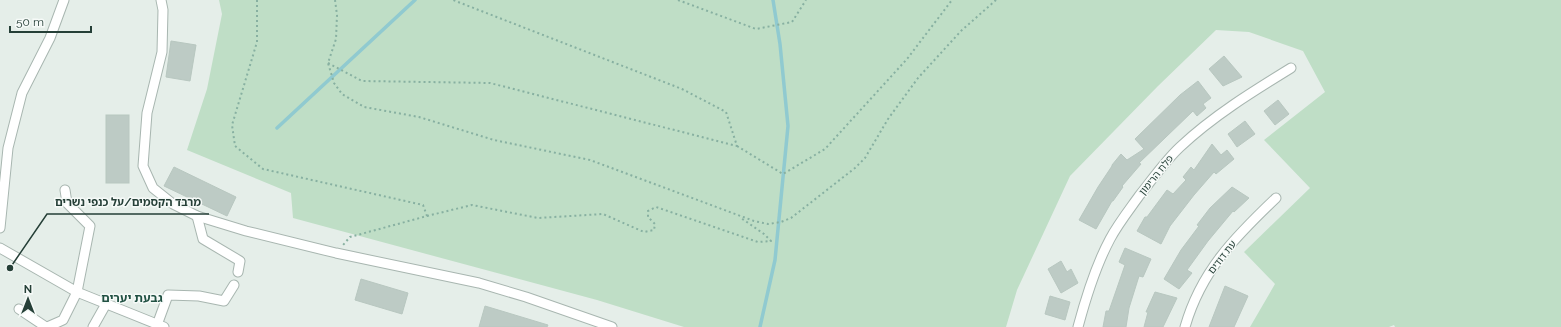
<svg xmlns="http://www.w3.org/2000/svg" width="1561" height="327" viewBox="0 0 1561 327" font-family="Raleway,'Noto Sans Hebrew',sans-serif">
  <rect width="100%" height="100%" fill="#e5eee9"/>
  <!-- green -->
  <polygon fill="#bfdec6" points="219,0 1561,0 1561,327 1395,327 1394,325 1389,327 1250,327 1275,284 1244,252 1310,188 1264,140 1325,92 1303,51 1249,32 1216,30 1158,86 1070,176 1017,290 1006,327 684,327 597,300 293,218 291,193 187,150 207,89 222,14"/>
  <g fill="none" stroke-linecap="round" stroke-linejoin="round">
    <!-- stream -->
    <g stroke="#90cad0" stroke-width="3.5">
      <polyline points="277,128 415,0"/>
      <polyline points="760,327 775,260 788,126 780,44 773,0"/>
    </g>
  </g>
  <!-- building -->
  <g fill="#bdcbc5" stroke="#b8c7c0">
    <polygon points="171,41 196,45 190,81 166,77"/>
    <polygon points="1224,56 1242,77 1223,86 1209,69"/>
    <polygon points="1198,81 1211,98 1203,104 1206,108 1197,116 1193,111 1139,163 1141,164 1122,186 1123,187 1113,201 1112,201 1096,229 1079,220 1098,187 1112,166 1112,165 1121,154 1127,160 1144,149 1135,139 1180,95"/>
    <polygon points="1278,100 1289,114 1275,125 1264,111"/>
    <rect x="106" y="115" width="23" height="68"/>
    <polygon points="1245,121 1255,134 1237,147 1228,134"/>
    <polygon points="1212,144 1221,155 1227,150 1234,159 1216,174 1214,172 1194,195 1170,226 1161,244 1137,231 1145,217 1147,217 1167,190 1173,194 1186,180 1183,177 1191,167 1194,170"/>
    <polygon points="174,167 236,197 227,216 164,186"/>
    <polygon points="1232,187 1249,198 1234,212 1233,211 1208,241 1187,270 1192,273 1179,289 1164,279 1181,250 1199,226 1197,225 1210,208"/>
    <polygon points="1125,248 1151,259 1143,277 1139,276 1129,308 1126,327 1103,327 1106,311 1109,311 1125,265 1119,262"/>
    <polygon points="1061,261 1067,272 1071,269 1078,283 1061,293 1048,269"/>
    <polygon points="361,279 408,293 402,314 355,300"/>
    <polygon points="1225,286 1248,296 1234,327 1209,327"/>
    <polygon points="1155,292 1177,298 1163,327 1144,327 1148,312 1146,312"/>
    <polygon points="1050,296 1070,302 1065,320 1045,314"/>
    <polygon points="485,306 548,325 547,327 479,327"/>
  </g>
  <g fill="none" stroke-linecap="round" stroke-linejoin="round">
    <!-- street casing -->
    <g stroke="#a8b6b0" stroke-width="11">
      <g id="street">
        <polyline points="161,0 163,10 162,52 147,113 143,166 153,188 173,204 197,216 246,231 336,253 479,283 526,297 612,327"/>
        <polyline points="197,216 203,239 240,261 238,272"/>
        <polyline points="0,228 8,148 22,93 50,38 64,0"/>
        <polyline points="0,248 77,292 164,327"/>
        <polyline points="19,309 46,327"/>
        <polyline points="157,325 168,295 199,296 224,301 234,285"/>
        <polyline points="47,327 63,320 77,292 90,226 67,203 65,190"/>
        <polyline points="93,327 106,304"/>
        <path d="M1078 327C1086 297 1095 267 1110 239 1118 224 1129 210 1139 196 1152 180 1164 162 1180 147 1213 116 1252 92 1291 68"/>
        <path d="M1185 327C1201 271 1235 237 1276 198"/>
      </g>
    </g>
    <!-- path -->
    <g stroke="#87b0a1" stroke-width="2" stroke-dasharray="2 3" stroke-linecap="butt">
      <polyline points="257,0 257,42 232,125 235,146 263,169 423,205 427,216 350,237 343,245"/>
      <polyline points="335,0 337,15 336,39 328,63 334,83 342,94 364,107 419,117 494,140 590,160 754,221 768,224 781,222 791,218 855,168 865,158 888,119 918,78 961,31 996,0"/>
      <polyline points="678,0 756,29 792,22 806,0"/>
      <polyline points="328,63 362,81 490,83 737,146 726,112 682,89 453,0"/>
      <polyline points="737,146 783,174 825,149 907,59 952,0"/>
      <polyline points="427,216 472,205 538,218 603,214 644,232 654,230 655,224 648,217 648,211 656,207 758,242 771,241 764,234 741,218"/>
    </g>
    <!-- street -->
    <use href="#street" stroke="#fff" stroke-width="9"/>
  </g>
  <g text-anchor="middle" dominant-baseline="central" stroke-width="3" stroke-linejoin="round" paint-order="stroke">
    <!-- street labels -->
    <g font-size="10" fill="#253f37" stroke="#f6faf8">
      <text transform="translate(1156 175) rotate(-51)">פלח הרימון</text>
      <text transform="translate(1222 257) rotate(-52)">עת דודים</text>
    </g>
    <!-- quarter labels -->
    <g font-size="12" font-weight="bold" fill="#215143" stroke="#f6faf8">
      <text x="132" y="298">גבעת יערים</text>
    </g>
  </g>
  <!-- callouts -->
  <path fill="none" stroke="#253f37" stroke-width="1.5" d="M10 268L47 214H209"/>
  <circle fill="#253f37" stroke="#f6faf8" stroke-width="1.5" cx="10" cy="268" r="4"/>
  <g font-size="11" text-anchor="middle" font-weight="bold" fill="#253f37" stroke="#f6faf8" stroke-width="3" stroke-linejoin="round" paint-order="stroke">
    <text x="128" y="206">מרבד הקסמים/על כנפי נשרים</text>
  </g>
  <!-- north arrow -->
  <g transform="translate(28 299)" stroke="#f6faf8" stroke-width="3" paint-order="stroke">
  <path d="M0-3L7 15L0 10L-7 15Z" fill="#253f37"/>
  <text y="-6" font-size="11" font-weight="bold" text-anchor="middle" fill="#253f37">N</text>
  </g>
  <!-- scale -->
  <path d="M10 26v6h81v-6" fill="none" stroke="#253f37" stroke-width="2"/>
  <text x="16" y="26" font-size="12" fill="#253f37" stroke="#f6faf8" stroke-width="3" paint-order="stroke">50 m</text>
</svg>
